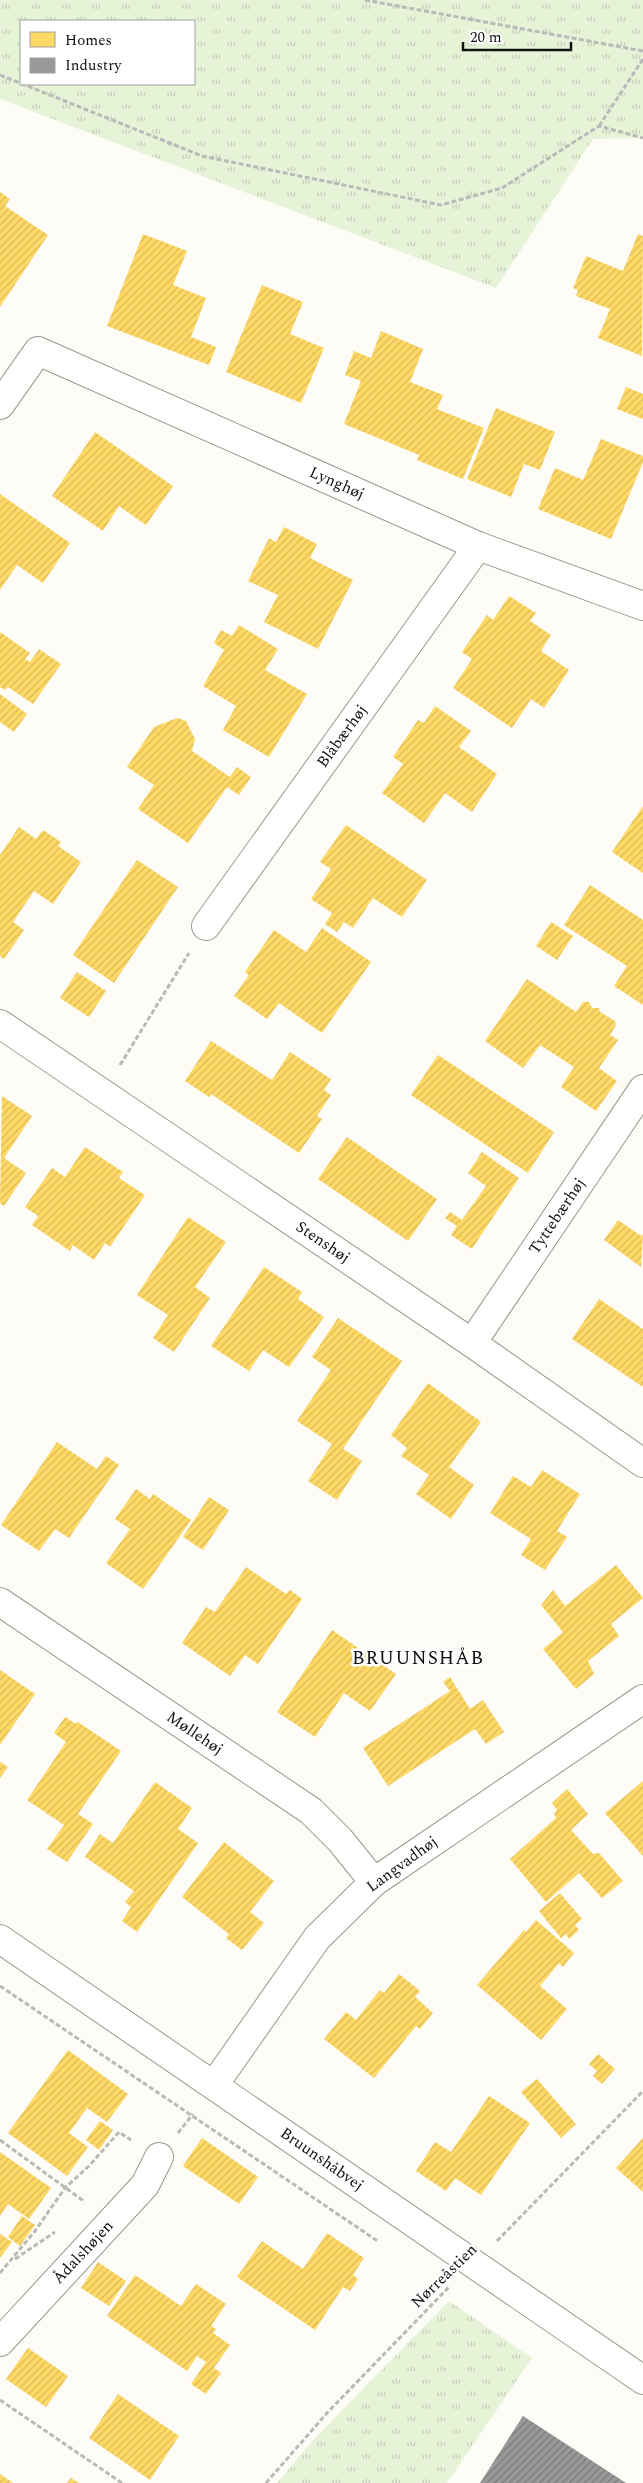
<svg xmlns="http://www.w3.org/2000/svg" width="643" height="2483" viewBox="0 0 643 2483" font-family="Spectral,serif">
  <defs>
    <pattern id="grass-tufts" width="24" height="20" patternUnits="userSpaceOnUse" patternTransform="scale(1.25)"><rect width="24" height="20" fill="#e7f3d7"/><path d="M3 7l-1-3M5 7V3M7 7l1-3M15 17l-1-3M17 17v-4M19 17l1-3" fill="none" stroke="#c5cfb8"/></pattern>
    <pattern id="homes-hatch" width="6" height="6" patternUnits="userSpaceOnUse" patternTransform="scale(1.25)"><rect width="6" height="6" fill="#ffd966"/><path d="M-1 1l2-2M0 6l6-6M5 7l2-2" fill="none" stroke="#dab957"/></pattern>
    <pattern id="industry-hatch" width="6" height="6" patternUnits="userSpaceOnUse" patternTransform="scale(1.25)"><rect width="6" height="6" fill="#999"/><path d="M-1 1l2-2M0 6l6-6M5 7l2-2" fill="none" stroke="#7b7b7b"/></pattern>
  </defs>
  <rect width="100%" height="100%" fill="#fdfcf7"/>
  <!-- grass -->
  <g fill="url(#grass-tufts)" fill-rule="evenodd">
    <path d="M0 0H643V138L593 139 496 288 0 99ZM194 21V84H21V21Z"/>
    <polygon points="449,2301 532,2358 447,2483 277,2483 315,2438"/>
  </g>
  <!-- homes -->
  <g fill="url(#homes-hatch)">
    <polygon points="0,192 10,199 5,206 48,235 0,307"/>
    <polygon points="143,234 187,251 173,285 206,298 191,337 216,347 209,365 107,326"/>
    <polygon points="638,234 643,236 642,356 598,338 610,309 576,296 578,290 573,288 586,256 623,271"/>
    <polygon points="262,285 303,302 290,334 324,348 301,403 226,372"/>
    <polygon points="381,331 423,349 410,382 443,395 437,409 484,428 463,479 417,460 419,455 344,424 361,381 345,375 354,351 371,358"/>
    <polygon points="626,387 643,394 643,419 617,409"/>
    <polygon points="496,408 555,432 540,470 524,464 511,497 467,479"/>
    <polygon points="95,432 173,486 146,525 119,506 103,531 52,496"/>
    <polygon points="601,439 643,456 643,462 611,539 538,509 555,468 583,480"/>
    <polygon points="0,494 70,543 43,583 17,565 0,590"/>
    <polygon points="284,527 317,544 310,558 353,580 318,649 264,622 278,595 248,581 269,538 276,542"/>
    <polygon points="509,596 536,613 530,621 551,635 541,651 569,670 544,708 531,699 512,728 453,688 472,659 462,652 487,615 493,620"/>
    <polygon points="239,625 278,649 265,670 307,694 269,757 223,730 236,706 203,686 224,650 214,643 221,630 232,636"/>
    <polygon points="0,632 30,653 25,659 30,662 39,649 61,664 33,704 8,687 5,690 0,687"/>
    <polygon points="0,694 27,714 14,732 0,722"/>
    <polygon points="435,706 471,731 459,747 497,774 472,812 445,793 424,823 382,793 403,764 393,757 418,720 424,723"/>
    <polygon points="177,718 186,721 195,739 192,751 230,777 237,767 251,777 239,795 227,787 188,843 138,809 154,785 127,767 154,727"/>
    <polygon points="643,806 643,873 612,852"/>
    <polygon points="346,825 427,880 402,917 373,898 353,928 344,922 337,932 325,924 332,913 311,899 331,869 320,862"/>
    <polygon points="19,827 36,839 43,830 61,842 58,846 81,862 53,904 34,891 13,922 24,930 4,959 0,956 0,855"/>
    <polygon points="137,860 178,887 114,983 73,955"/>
    <polygon points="590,885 643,920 643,1005 614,986 627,966 564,925"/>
    <polygon points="551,922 573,936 557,960 536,946"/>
    <polygon points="322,928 371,962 322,1033 279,1003 267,1019 234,996 249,975 245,972 274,930 306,952"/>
    <polygon points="77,972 106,991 89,1017 60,998"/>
    <polygon points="527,979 576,1012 583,1002 589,1002 592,1008 599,1008 600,1012 615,1021 616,1025 610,1035 618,1040 599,1068 617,1081 596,1111 561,1087 574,1067 540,1045 523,1068 485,1041"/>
    <polygon points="211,1041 272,1080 290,1052 331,1079 324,1090 331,1095 317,1116 322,1119 299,1153 211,1094 209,1097 185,1081"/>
    <polygon points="438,1055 554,1132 528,1173 411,1095"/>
    <polygon points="2,1096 32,1116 4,1158 26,1173 4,1206 0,1203"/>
    <polygon points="347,1137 437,1199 408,1241 318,1179"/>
    <polygon points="85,1147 123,1172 119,1178 145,1195 110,1247 105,1243 94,1260 73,1245 70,1251 32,1225 38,1216 25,1207 52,1168 65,1177"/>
    <polygon points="482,1152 519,1178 472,1249 451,1235 457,1226 445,1218 450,1212 462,1220 486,1186 468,1173"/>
    <polygon points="188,1217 226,1242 195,1287 210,1298 174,1352 153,1338 168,1315 137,1295"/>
    <polygon points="618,1220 641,1236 643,1234 641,1267 604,1240"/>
    <polygon points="264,1267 302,1292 298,1299 324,1317 289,1367 263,1350 249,1371 211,1346"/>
    <polygon points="599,1299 643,1329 643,1387 572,1339"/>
    <polygon points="338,1318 402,1361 343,1449 362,1461 337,1500 308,1481 332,1444 297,1421 331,1370 312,1357"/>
    <polygon points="428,1383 481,1422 449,1467 474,1485 451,1519 416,1494 429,1475 401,1456 407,1448 391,1435"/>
    <polygon points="57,1442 97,1469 106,1456 119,1465 69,1538 55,1529 39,1551 1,1525"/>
    <polygon points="542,1470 580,1494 557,1531 567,1537 545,1570 521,1555 531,1539 490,1513 513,1476 531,1487"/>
    <polygon points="136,1489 150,1499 153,1494 191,1520 143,1589 106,1563 130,1529 115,1519"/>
    <polygon points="209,1497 229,1510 203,1550 183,1537"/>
    <polygon points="616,1565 643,1598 611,1624 619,1636 588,1661 594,1674 576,1689 543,1649 563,1632 541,1605 553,1590 565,1606"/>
    <polygon points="246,1567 286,1594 290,1590 302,1599 258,1664 245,1655 230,1676 182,1643 206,1607 215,1612"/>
    <polygon points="332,1630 396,1674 370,1711 344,1693 315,1737 277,1712"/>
    <polygon points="0,1670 35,1694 0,1745"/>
    <polygon points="450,1677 470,1709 483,1700 504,1732 486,1744 475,1729 388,1786 363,1748 450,1691 443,1682"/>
    <polygon points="65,1717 76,1724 78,1722 121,1751 78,1814 93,1824 67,1862 47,1849 64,1825 27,1800 66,1742 54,1733"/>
    <polygon points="0,1762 8,1767 0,1778"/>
    <polygon points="643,1781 643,1856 605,1813"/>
    <polygon points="155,1782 192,1808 178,1829 198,1843 137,1932 122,1921 131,1907 125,1902 134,1891 85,1857 100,1834 113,1843"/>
    <polygon points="567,1789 588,1814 571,1830 593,1854 599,1853 623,1881 602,1898 579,1873 546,1902 510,1859 556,1818 554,1814 557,1810 552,1803"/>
    <polygon points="224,1842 274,1881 250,1912 264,1923 242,1950 226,1938 229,1934 182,1897"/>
    <polygon points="560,1893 582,1919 575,1925 579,1930 569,1939 566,1934 561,1938 539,1911"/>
    <polygon points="536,1920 574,1953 563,1967 559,1963 540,1986 567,2009 541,2040 477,1985 524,1930 526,1932"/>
    <polygon points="399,1974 420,1991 415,1997 433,2013 420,2029 416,2026 374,2078 324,2039 346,2012 356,2020 380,1990 384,1993"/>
    <polygon points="68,2050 128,2094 107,2122 87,2108 69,2133 88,2147 67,2176 8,2133"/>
    <polygon points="598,2054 615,2069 602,2084 593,2076 597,2071 589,2064"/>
    <polygon points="537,2079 576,2124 561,2138 521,2092"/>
    <polygon points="489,2096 530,2123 481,2195 455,2178 446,2191 416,2171 435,2142 451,2152"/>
    <polygon points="100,2121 113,2130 99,2150 86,2140"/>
    <polygon points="202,2138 258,2177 239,2204 183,2166"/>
    <polygon points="643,2138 643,2192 616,2168"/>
    <polygon points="0,2152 51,2188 29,2219 8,2204 0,2216"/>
    <polygon points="22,2216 35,2225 20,2246 8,2237"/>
    <polygon points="327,2233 364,2258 353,2275 358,2279 350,2291 343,2287 315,2330 237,2277 262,2241 303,2269"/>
    <polygon points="0,2234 12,2242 0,2258"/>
    <polygon points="98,2262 126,2281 109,2306 81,2288"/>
    <polygon points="135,2275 181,2306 196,2284 226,2304 211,2326 216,2329 213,2333 230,2345 214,2368 221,2373 206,2394 191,2384 206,2362 197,2356 187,2371 107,2316"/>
    <polygon points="28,2348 68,2376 46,2407 6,2379"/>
    <polygon points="118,2394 179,2436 150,2480 89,2438"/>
    <polygon points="0,2474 13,2483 0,2483"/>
    <polygon points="71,2478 79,2483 67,2483"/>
  </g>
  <!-- industry -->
  <polygon fill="url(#industry-hatch)" points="523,2416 626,2483 480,2483"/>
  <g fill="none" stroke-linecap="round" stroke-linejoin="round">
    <!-- minor casing -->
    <g stroke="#979795" stroke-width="30">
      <g id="minor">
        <polyline points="0,405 38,351 478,546 643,606"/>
        <polyline points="206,926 478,546"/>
        <polyline points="0,1024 472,1343 643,1463"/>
        <polyline points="472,1343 643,1089"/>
        <polyline points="0,1602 311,1811 340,1840 374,1882"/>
        <polyline points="0,1939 643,2380"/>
        <polyline points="214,2085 317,1938 374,1882 643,1699"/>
        <polyline points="0,2342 145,2185 159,2157"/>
      </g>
    </g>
    <!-- path -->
    <g stroke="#b9b9b8" stroke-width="3" stroke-dasharray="5 2.5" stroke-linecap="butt">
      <polyline points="365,0 643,51"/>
      <polyline points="0,75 202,156 441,205 502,188 599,126 643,138"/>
      <polyline points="599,126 643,59"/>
      <polyline points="120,1065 189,953"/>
      <polyline points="0,1986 379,2242"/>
      <polyline points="178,2133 193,2114"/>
      <polyline points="0,2140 85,2202"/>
      <polyline points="497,2241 643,2091"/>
      <polyline points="15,2259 55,2232"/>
      <polyline points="0,2273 35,2231 65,2188 89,2166 119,2132 131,2140"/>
      <polyline points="0,2400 122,2483"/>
      <polyline points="266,2483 327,2413 449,2287"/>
    </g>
    <!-- minor -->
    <use href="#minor" stroke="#fffffe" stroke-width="28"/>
  </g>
  <g text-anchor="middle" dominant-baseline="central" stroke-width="5" stroke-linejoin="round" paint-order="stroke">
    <!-- street labels -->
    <g font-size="16" fill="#111" stroke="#fff">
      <text transform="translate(337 483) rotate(24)">Lynghøj</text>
      <text transform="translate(342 736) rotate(-54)">Blåbærhøj</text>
      <text transform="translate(557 1216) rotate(-56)">Tyttebærhøj</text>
      <text transform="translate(323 1242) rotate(34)">Stenshøj</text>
      <text transform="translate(195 1733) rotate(34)">Møllehøj</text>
      <text transform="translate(402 1864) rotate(-36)">Langvadhøj</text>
      <text transform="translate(322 2159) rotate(35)">Bruunshåbvej</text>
      <text transform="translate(83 2252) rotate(-47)">Ådalshøjen</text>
      <text transform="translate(444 2276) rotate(-44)">Nørreåstien</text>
    </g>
    <!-- quarter labels -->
    <g font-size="19" letter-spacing="1" fill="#111" stroke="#fff">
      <text x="418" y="1658">BRUUNSHÅB</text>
    </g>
  </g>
  <!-- legend -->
  <rect x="20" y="20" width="175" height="65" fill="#ffffff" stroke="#a0a0a0"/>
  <rect x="30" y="32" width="25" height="15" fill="#ffd966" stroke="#a0a0a0"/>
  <text x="65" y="45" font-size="15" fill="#111111">Homes</text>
  <rect x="30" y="58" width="25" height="15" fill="#999999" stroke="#a0a0a0"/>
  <text x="65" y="70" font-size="15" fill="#111111">Industry</text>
  <!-- scale -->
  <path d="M463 42v8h108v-8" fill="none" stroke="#111111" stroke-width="2.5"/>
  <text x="470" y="42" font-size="15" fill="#111111" stroke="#ffffff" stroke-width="4" paint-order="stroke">20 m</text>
</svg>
